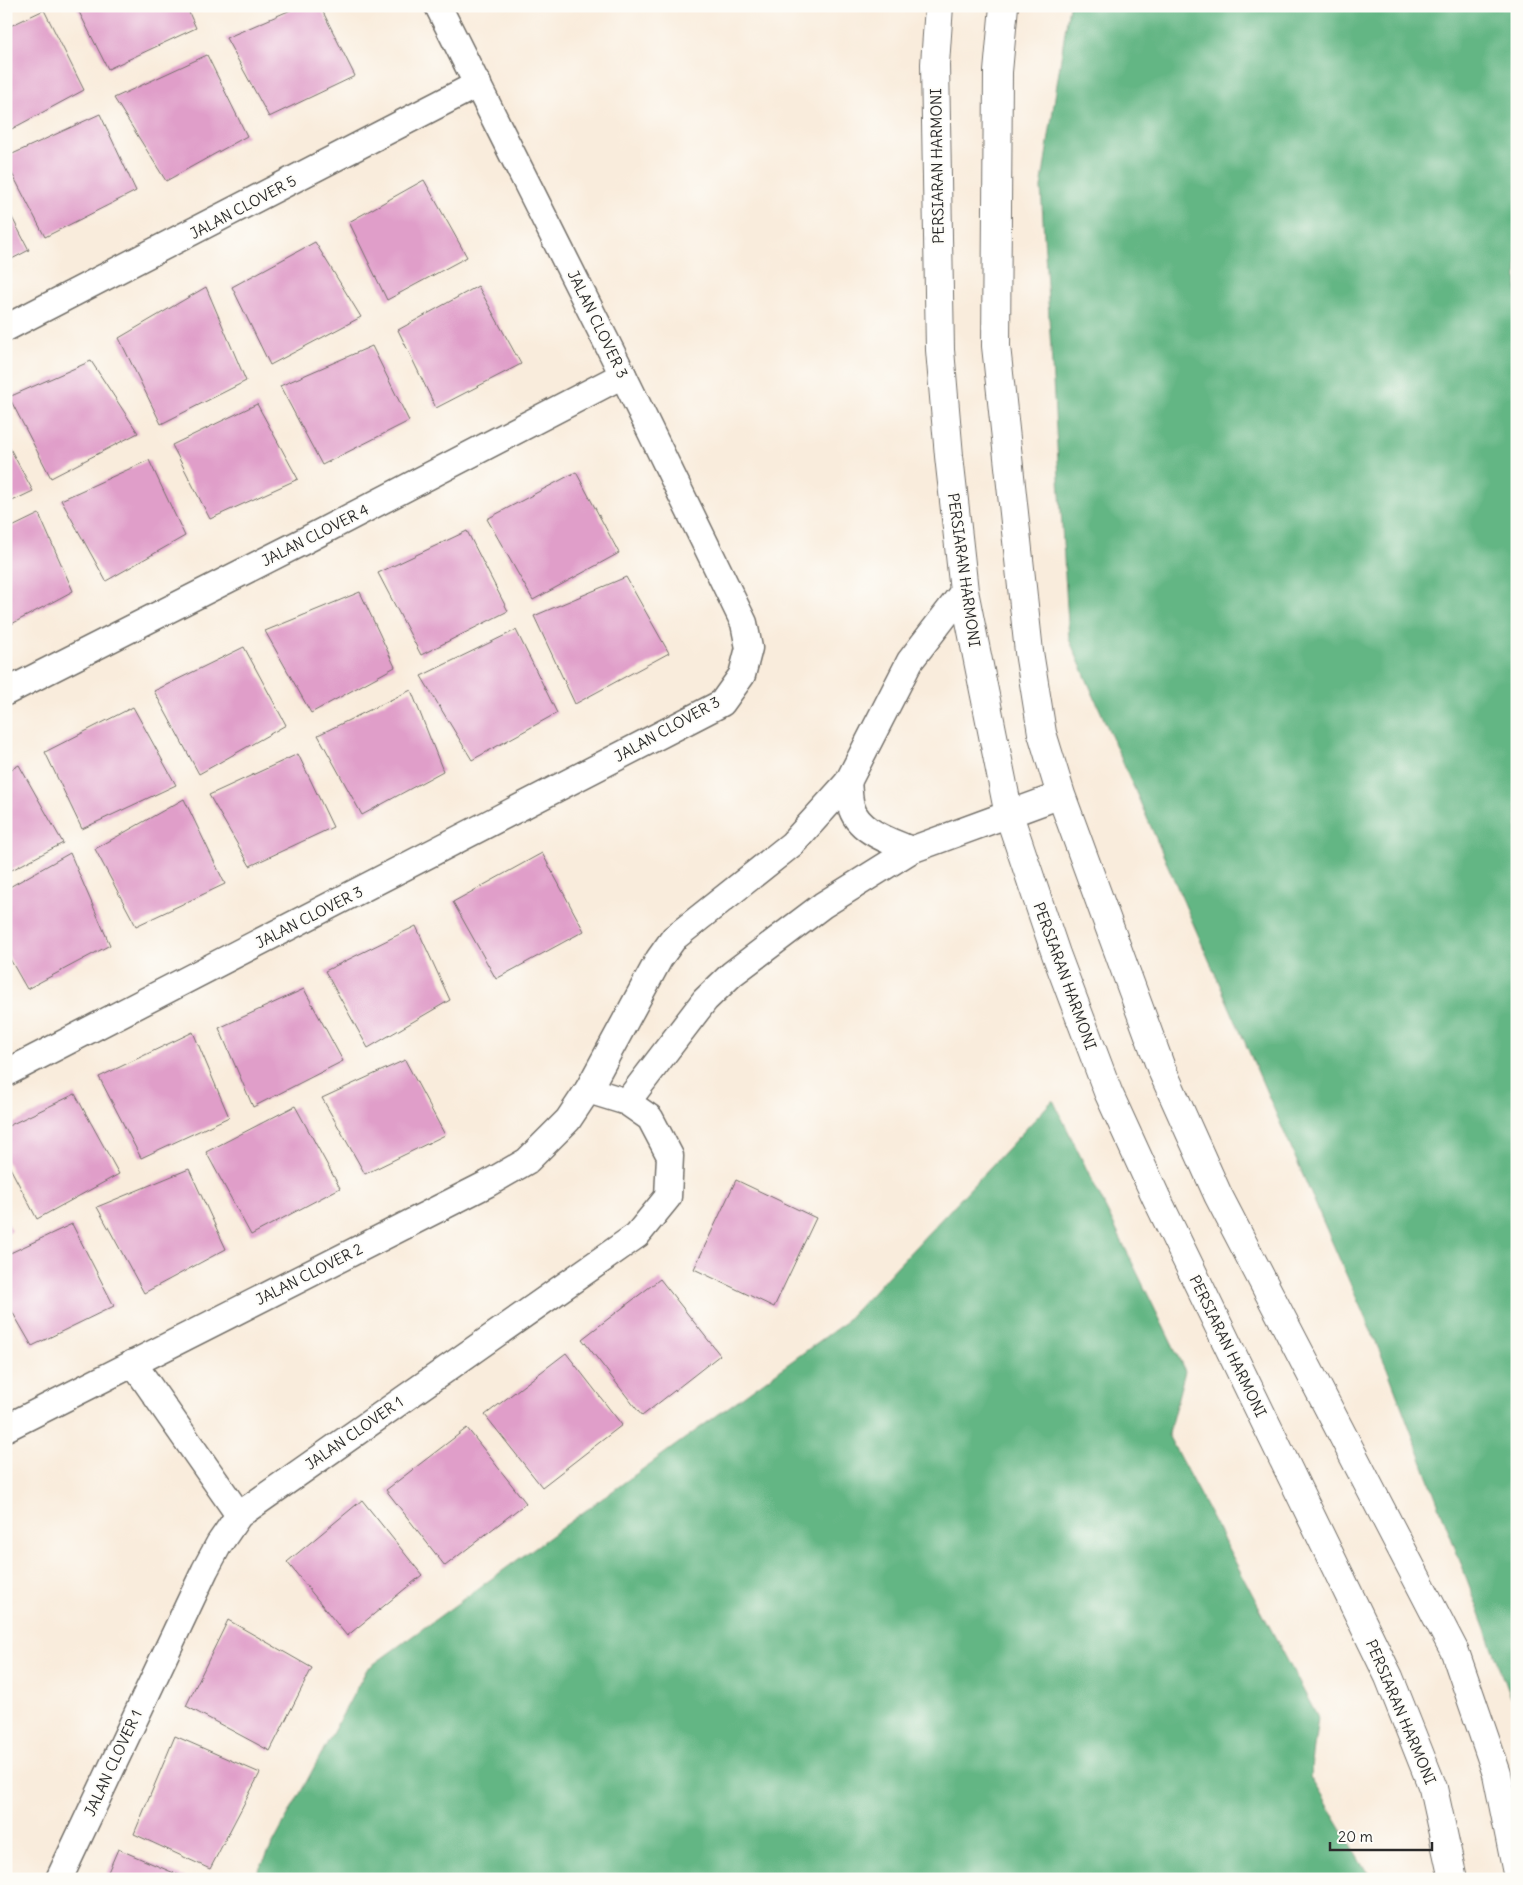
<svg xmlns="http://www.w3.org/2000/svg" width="1523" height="1885" viewBox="0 0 1523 1885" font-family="Delius,sans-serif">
  <rect width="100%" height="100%" fill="#fdfcf7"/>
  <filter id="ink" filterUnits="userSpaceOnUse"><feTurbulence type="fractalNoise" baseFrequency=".02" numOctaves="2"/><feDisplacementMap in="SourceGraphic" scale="10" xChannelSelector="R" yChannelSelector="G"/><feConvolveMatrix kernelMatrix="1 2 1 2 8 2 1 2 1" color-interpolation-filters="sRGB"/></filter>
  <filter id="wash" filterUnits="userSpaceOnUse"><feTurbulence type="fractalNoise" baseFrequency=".0096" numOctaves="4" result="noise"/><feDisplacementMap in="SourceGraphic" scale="20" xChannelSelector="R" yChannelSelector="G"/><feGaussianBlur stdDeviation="1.12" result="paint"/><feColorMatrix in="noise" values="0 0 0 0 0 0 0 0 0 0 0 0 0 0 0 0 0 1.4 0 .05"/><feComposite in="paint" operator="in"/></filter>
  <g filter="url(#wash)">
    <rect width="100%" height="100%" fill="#f9ecdc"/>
    <!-- forest -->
    <g fill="#63b684" stroke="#477058">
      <polygon points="1069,6 1517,6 1517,1712 1387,1368 1069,639 1041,188"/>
      <polygon points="1053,1100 1185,1371 1168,1435 1318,1718 1310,1777 1371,1879 254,1879 367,1669 843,1324"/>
    </g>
    <g id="blocks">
      <!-- building -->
      <g fill="#e09ec9">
        <polygon points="76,6 186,6 196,28 108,69"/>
        <polygon points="300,6 320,6 355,76 269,117 226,38"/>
        <polygon points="44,10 84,90 6,132 6,28"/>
        <polygon points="207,55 247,136 166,181 114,98"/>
        <polygon points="100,114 136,191 45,237 6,162 6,157"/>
        <polygon points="424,180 467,257 387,300 349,222"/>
        <polygon points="6,206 29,250 6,262"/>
        <polygon points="315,242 361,317 270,365 232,287"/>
        <polygon points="478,286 521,364 436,408 398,330"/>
        <polygon points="206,287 246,381 161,424 119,338"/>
        <polygon points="372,346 409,421 322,465 280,386"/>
        <polygon points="91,361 138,433 51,478 9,397"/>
        <polygon points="257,404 298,479 210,519 172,445"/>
        <polygon points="6,441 33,491 6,504"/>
        <polygon points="149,460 185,536 106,581 61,500"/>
        <polygon points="576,472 619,553 533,600 487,519"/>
        <polygon points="39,514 73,591 6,627 6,530"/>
        <polygon points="467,531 508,611 421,655 378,573"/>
        <polygon points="626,577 669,653 575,704 534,616"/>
        <polygon points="360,592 395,667 311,713 265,631"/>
        <polygon points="516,630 557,713 472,760 421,676"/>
        <polygon points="244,647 286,725 199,774 154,691"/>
        <polygon points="411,690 443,771 362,815 318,735"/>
        <polygon points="133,707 176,785 82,829 45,752"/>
        <polygon points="298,754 333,827 250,866 209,795"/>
        <polygon points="19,765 63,843 6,873 6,772"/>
        <polygon points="184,799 225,884 136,926 95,849"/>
        <polygon points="70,853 110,945 27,989 6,952 6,889"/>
        <polygon points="542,853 584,931 496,979 453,902"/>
        <polygon points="416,926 450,1000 368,1048 325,971"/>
        <polygon points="304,989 343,1061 253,1107 219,1028"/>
        <polygon points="193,1032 229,1117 141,1158 99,1077"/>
        <polygon points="405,1060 445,1135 365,1174 322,1098"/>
        <polygon points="75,1094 119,1174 37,1219 6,1160 6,1127"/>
        <polygon points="295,1106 340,1188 251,1235 206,1152"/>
        <polygon points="189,1169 226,1249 144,1293 97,1207"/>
        <polygon points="736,1180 816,1218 774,1307 694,1269"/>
        <polygon points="6,1220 12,1231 6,1235"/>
        <polygon points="72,1224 114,1306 32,1346 6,1301 6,1255"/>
        <polygon points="660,1279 720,1355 642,1416 582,1339"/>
        <polygon points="566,1353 622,1425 542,1487 485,1415"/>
        <polygon points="467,1428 526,1503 445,1566 386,1490"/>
        <polygon points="362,1500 422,1575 347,1636 287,1562"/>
        <polygon points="228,1620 312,1668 270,1751 186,1706"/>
        <polygon points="175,1736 260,1773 210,1869 134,1834"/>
        <polygon points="118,1849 188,1879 105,1879"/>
      </g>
    </g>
  </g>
  <g filter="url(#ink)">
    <use href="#blocks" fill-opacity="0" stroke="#736f69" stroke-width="1"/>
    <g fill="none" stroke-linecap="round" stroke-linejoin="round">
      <!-- minor casing -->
      <g stroke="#736f69" stroke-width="29">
        <g id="minor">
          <polyline points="6,328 478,84"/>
          <polyline points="6,692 302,542 623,375"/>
          <path d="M848 782C849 790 849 799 851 806 857 831 890 841 911 850"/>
          <polyline points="6,1073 722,703 742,675 749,648 744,623 623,375 438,6"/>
          <polyline points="627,1102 705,1000 732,974 823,905 911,850 1061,795"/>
          <polyline points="133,1363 239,1515"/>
          <polyline points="6,1428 487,1184 527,1161 568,1120 588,1090 659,959 674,938 792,844 848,782 910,661 964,591"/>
          <polyline points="59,1879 205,1570 219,1544 239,1515 637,1235 668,1197 670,1156 650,1118 627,1102 588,1090"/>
        </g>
      </g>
      <!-- tertiary casing -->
      <g stroke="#736f69" stroke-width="30">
        <g id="tertiary">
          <polyline points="939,6 935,64 940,350 949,456 964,591 1009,815 1056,954 1108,1092 1156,1197 1389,1677 1433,1788 1453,1879"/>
          <polyline points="1004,6 998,72 996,346 1029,652 1042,733 1061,795 1161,1068 1218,1195 1455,1652 1497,1774 1517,1873"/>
        </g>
      </g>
      <!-- minor -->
      <use href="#minor" stroke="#fff" stroke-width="26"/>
      <!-- tertiary -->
      <use href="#tertiary" stroke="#fff" stroke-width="28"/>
    </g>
  </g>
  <g text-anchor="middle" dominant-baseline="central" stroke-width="4" stroke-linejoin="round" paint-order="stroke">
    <!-- street labels -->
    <g font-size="15" fill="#2b2b2b" stroke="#fdfcf7">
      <text transform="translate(937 166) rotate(-91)">PERSIARAN HARMONI</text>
      <text transform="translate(243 207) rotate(-28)">JALAN CLOVER 5</text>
      <text transform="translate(598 324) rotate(64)">JALAN CLOVER 3</text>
      <text transform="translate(315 535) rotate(-27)">JALAN CLOVER 4</text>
      <text transform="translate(964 570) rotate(82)">PERSIARAN HARMONI</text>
      <text transform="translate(667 729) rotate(-29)">JALAN CLOVER 3</text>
      <text transform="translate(309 917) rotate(-27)">JALAN CLOVER 3</text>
      <text transform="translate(1065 976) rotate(70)">PERSIARAN HARMONI</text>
      <text transform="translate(309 1274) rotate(-27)">JALAN CLOVER 2</text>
      <text transform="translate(1228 1346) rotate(64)">PERSIARAN HARMONI</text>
      <text transform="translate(354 1433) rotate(-35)">JALAN CLOVER 1</text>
      <text transform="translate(1401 1712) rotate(67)">PERSIARAN HARMONI</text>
      <text transform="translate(113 1763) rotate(-65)">JALAN CLOVER 1</text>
    </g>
  </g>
  <!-- margin -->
  <rect width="1523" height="1885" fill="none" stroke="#fdfcf7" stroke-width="25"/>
  <!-- scale -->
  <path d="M1330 1842v8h102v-8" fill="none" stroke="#2b2b2b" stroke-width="2.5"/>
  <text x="1338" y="1842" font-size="15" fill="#2b2b2b" stroke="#fdfcf7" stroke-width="4" paint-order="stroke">20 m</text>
</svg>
